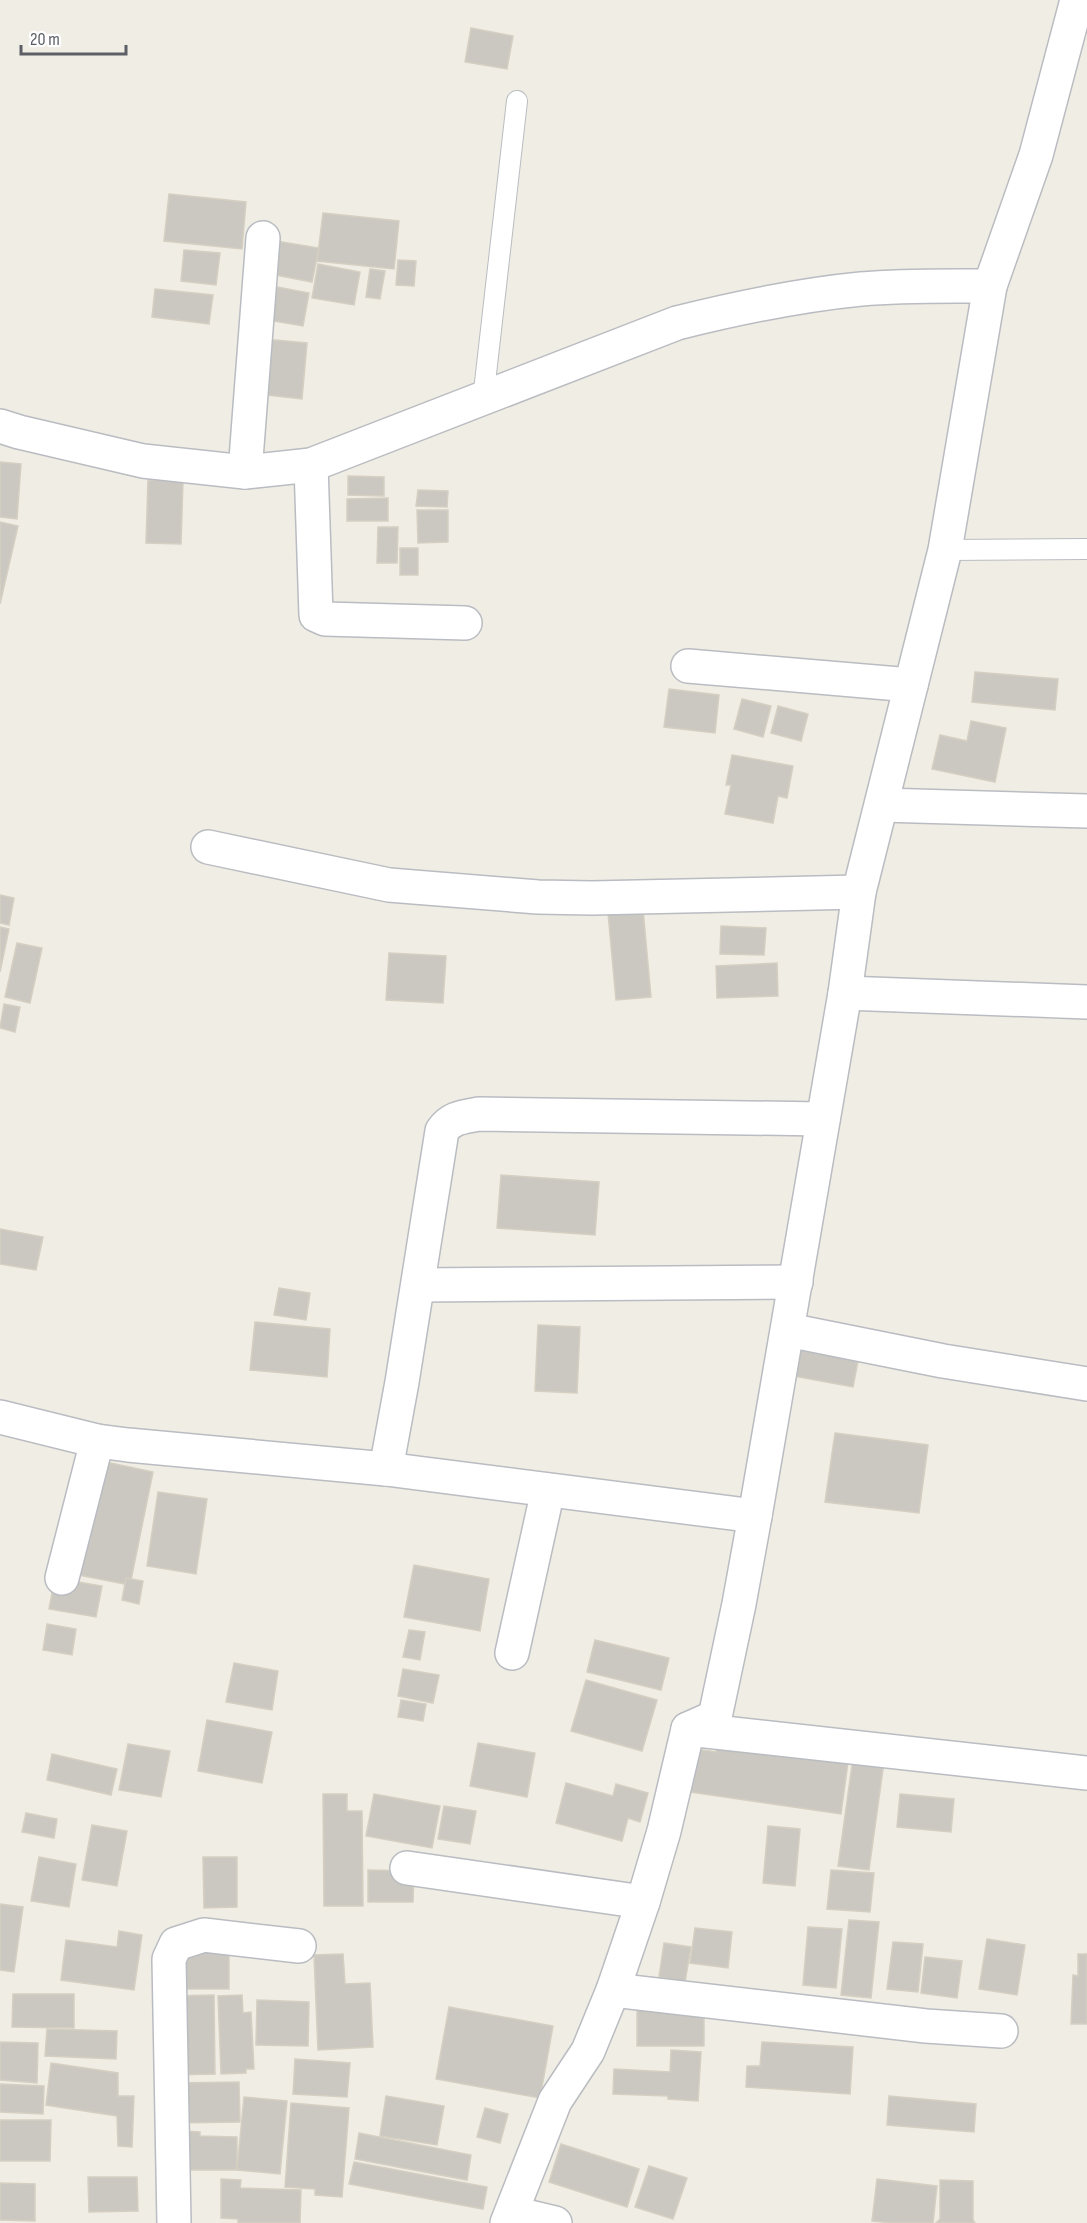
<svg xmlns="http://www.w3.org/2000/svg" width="1087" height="2223" viewBox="0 0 1087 2223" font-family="'Sofia Sans Condensed',sans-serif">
  <rect width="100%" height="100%" fill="#f0ede4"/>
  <!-- building -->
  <g fill="#cbc8c1" stroke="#d5cfc2" stroke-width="1.5">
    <polygon points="471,28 513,36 507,69 465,62"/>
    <polygon points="169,194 246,202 242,249 164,241"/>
    <polygon points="323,213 399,221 394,269 317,261"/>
    <polygon points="276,241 319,248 312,282 270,274"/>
    <polygon points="184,250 220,253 216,285 181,281"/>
    <polygon points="398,260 416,261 414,286 396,285"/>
    <polygon points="318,264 360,272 354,305 312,298"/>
    <polygon points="370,269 385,271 380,299 366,297"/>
    <polygon points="267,285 309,293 303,326 261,319"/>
    <polygon points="155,289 213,295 209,324 152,317"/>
    <polygon points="264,339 307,343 302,399 258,394"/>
    <polygon points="0,462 21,464 17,519 0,517"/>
    <polygon points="348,476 384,477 384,496 348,495"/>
    <polygon points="148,480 183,481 181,544 146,543"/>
    <polygon points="418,490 448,491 447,507 416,506"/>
    <polygon points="388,498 388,521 347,521 347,499"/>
    <polygon points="417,510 448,510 448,542 418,543"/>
    <polygon points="0,522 18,526 0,604"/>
    <polygon points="378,527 398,527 397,563 377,563"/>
    <rect x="400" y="548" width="18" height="27"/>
    <polygon points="975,672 1058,679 1055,710 972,702"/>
    <polygon points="669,689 719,695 715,733 664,727"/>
    <polygon points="742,699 771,706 763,737 734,729"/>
    <polygon points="778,706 808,714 801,741 771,733"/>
    <polygon points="971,721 1006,728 995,782 932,769 940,735 967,741"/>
    <polygon points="732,755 793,766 787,798 778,796 773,823 725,814 731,785 726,785"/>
    <polygon points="0,895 14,898 9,925 0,923"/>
    <polygon points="643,909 651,997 616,1000 608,913"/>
    <polygon points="721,926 766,928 764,955 720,954"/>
    <polygon points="0,927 9,929 0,972"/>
    <polygon points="17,943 42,948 30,1003 5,997"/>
    <polygon points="389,953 446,956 443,1003 386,1000"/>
    <polygon points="777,963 778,996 717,998 716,966"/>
    <polygon points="4,1004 20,1007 15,1032 0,1028"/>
    <polygon points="501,1175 599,1182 595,1235 497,1228"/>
    <polygon points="0,1229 43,1237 36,1270 0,1264"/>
    <polygon points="279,1288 310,1293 306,1320 274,1315"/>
    <polygon points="255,1322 330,1329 327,1377 250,1370"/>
    <polygon points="538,1325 580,1327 577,1393 535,1391"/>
    <polygon points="799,1340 860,1351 853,1387 793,1376"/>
    <polygon points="835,1433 928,1445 919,1513 825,1502"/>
    <polygon points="97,1460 153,1472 130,1585 73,1574"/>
    <polygon points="158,1492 207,1499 196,1574 147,1566"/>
    <polygon points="414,1565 489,1579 480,1631 404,1617"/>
    <polygon points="55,1578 102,1586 96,1617 49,1609"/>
    <polygon points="126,1578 143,1581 139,1604 122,1600"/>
    <polygon points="47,1624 76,1629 72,1655 43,1650"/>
    <polygon points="409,1630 425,1632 420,1660 403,1657"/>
    <polygon points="595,1640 669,1658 661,1690 587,1672"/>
    <polygon points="234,1663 278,1671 272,1710 226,1702"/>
    <polygon points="403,1669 439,1675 433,1703 398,1696"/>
    <polygon points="586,1680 657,1700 642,1751 571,1731"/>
    <polygon points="401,1700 426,1704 423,1721 398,1717"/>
    <polygon points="207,1720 272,1732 262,1783 198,1771"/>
    <polygon points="718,1736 849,1755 841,1814 691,1792 697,1749 716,1752"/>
    <polygon points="478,1743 535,1753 527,1797 470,1786"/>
    <polygon points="128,1744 170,1751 161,1797 119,1790"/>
    <polygon points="52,1754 117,1769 111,1795 47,1780"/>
    <polygon points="853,1758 884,1762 869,1870 838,1866"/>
    <polygon points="566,1783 613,1796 616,1784 648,1793 640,1822 628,1818 622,1841 556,1823"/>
    <polygon points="323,1794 347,1794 347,1811 362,1811 363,1906 324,1906"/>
    <polygon points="374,1794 440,1806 432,1848 366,1836"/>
    <polygon points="900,1794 954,1799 951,1832 897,1827"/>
    <polygon points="444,1806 476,1811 470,1844 438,1839"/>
    <polygon points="26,1813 57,1819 54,1838 22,1832"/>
    <polygon points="92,1825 127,1831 117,1886 82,1880"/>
    <polygon points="768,1826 800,1829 795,1886 763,1883"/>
    <polygon points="39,1857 76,1864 69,1907 31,1901"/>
    <polygon points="203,1857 237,1857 237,1907 204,1908"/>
    <polygon points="368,1870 414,1871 413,1902 368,1902"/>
    <polygon points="831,1870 874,1873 870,1912 827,1909"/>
    <polygon points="0,1904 23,1907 14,1972 0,1970"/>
    <polygon points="849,1920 879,1922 871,1998 841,1995"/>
    <polygon points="808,1927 842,1929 836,1988 803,1985"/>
    <polygon points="695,1928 732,1932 728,1968 690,1963"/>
    <polygon points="119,1931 142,1935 134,1990 61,1980 66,1940 117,1947"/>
    <polygon points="987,1939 1025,1945 1017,1995 979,1989"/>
    <polygon points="893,1942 923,1944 918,1992 887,1989"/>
    <polygon points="664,1943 691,1947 685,1982 659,1977"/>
    <rect x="183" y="1947" width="46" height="42"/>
    <polygon points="343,1954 345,1984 370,1983 373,2047 318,2050 314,1955"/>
    <polygon points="1078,1954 1087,1954 1087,2024 1071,2024 1073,1975 1078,1976"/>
    <polygon points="925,1957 962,1961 957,1998 921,1993"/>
    <polygon points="13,1994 74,1994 74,2028 12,2027"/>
    <polygon points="214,1995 215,2074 171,2075 170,1996"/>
    <polygon points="242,1995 243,2013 251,2012 254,2069 246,2069 246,2073 221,2074 218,1996"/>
    <polygon points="257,2000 309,2002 308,2046 256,2045"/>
    <polygon points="637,2005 704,2006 704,2046 637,2046"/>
    <polygon points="449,2007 553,2026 540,2098 436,2079"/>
    <polygon points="47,2029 117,2031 116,2059 45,2056"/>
    <polygon points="0,2042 38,2043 37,2083 0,2080"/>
    <polygon points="762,2042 853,2047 850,2094 746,2087 747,2066 760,2066"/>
    <polygon points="671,2050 701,2052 698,2101 668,2099 668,2096 613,2094 614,2069 670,2072"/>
    <polygon points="295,2059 350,2063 347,2097 293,2094"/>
    <polygon points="51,2063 118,2073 118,2096 134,2096 132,2147 118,2146 117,2116 46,2105"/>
    <polygon points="239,2082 240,2122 175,2123 174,2083"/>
    <polygon points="0,2084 44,2086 43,2114 0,2112"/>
    <polygon points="386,2096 444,2106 437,2145 380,2136"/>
    <polygon points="889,2096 976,2104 974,2132 887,2125"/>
    <polygon points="244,2097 287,2101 280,2174 237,2170"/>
    <polygon points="291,2103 349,2108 342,2197 315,2195 315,2189 285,2187"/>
    <polygon points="485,2108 508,2114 500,2143 477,2137"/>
    <polygon points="0,2120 51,2120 50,2161 0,2161"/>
    <polygon points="182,2131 200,2132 200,2136 237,2137 237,2170 182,2170"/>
    <polygon points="359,2133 471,2155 467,2180 355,2159"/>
    <polygon points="561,2144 639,2169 627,2207 549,2182"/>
    <polygon points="354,2162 487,2187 483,2209 349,2184"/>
    <polygon points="649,2166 687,2178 673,2219 635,2207"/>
    <polygon points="88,2177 137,2177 138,2211 89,2212"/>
    <polygon points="221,2179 241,2180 240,2188 301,2190 300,2223 238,2223 238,2219 221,2218"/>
    <polygon points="877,2179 937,2186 933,2223 893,2223 872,2221"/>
    <polygon points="940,2180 973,2181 973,2220 975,2223 936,2223 940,2219"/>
    <polygon points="0,2183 35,2184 35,2221 0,2220"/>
  </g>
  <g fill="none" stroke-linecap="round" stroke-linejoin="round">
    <!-- lane casing -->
    <g stroke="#b9bcc1" stroke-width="22">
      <g id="lane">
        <polyline points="483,400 517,101"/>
        <polyline points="945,550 1087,549"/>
      </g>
    </g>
    <!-- street casing -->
    <g stroke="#b9bcc1" stroke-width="36">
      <g id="street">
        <path d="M0 426 19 432 143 461 245 472 311 465 677 323C737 308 799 295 861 289 904 285 947 286 990 286"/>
        <polyline points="311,465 316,615 325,619 465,623"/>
        <polyline points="245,472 263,238"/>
        <polyline points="688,666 911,685"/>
        <polyline points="882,805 1087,811"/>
        <polyline points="208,847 389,885 538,897 592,898 859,892"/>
        <polyline points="845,993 1087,1002"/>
        <polyline points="418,1285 796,1282"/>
        <polyline points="788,1330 943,1361 1087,1384"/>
        <polyline points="0,1417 97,1441 128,1445 386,1469 755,1516"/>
        <path d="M386 1469 402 1382 442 1131C451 1117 464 1117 479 1114L823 1119"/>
        <polyline points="62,1578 97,1441"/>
        <polyline points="512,1653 548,1490"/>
        <polyline points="688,1729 1087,1773"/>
        <polyline points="407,1868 643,1902"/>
        <polyline points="613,1990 926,2026 1001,2031"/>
        <polyline points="513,2213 555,2223"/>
        <polyline points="174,2223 169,1959 176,1944 204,1935 299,1946"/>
        <polyline points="507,2223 555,2101 588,2051 613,1990 643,1902 664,1831 688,1729 715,1717 739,1604 755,1516 845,993 859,892 945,550 990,286 1036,155 1077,0"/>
      </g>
    </g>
    <!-- lane -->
    <use href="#lane" stroke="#fff" stroke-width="20"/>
    <!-- street -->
    <use href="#street" stroke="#fff" stroke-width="33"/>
  </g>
  <!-- scale -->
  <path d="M21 45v9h105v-9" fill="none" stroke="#5c6066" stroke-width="3"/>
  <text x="30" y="45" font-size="18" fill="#5c6066" stroke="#ffffff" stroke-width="4.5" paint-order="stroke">20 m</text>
</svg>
